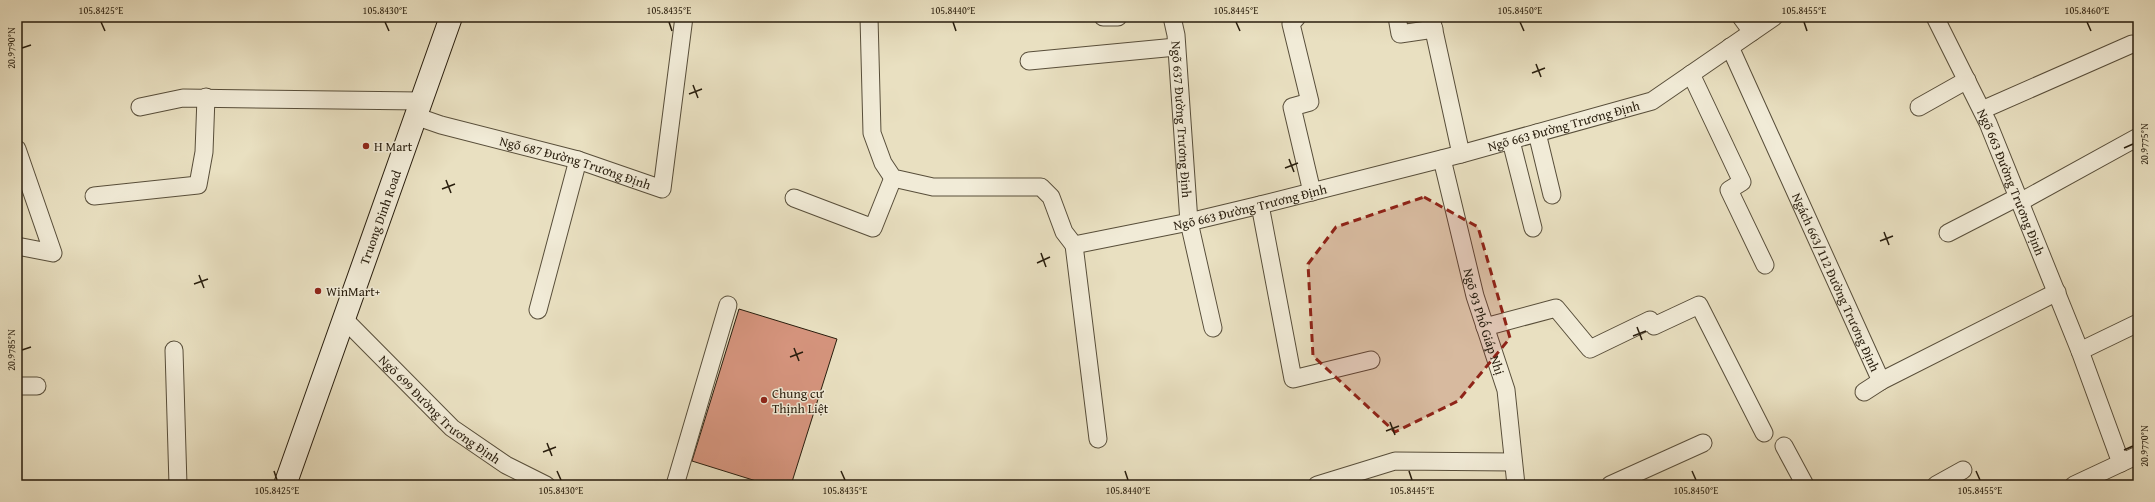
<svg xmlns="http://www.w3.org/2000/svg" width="2155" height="502" viewBox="0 0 2155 502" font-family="'Gentium Book Plus',serif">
  <rect width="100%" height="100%" fill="#e9e0c1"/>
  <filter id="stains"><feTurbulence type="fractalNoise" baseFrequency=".005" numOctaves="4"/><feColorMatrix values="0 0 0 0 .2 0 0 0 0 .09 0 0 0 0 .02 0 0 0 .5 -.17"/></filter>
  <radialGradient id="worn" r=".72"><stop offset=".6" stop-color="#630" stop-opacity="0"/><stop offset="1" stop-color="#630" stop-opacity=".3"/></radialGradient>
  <!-- building -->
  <polygon fill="#d5947d" stroke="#281d0d" points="739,309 837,339 791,485 769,485 692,461"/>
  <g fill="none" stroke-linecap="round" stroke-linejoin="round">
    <!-- service casing -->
    <g stroke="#584e3a" stroke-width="19">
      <g id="service">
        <path id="s1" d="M869 17 872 133 883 163 893 178 933 187H1041L1051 197 1064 232 1074 245 1189 222 1260 205 1461 154 1652 101 1774 17"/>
        <polyline points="1103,17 1118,17"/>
        <path id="s2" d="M1172 17 1176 35 1189 222 1213 328"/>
        <polyline points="1297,17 1291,24 1310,102 1292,107 1312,192"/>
        <polyline points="1397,17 1400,34 1434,29"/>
        <polyline points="1431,17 1461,154"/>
        <polyline points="1741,17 1752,32"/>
        <path id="s3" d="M1935 17 1988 123 2080 351 2121 463 2138 455"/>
        <path id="s4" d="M1730 47 1881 381 2057 292"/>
        <polyline points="1029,61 1176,47"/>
        <polyline points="1691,74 1742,182 1729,190 1765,265"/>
        <polyline points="140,107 183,98 420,101"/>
        <polyline points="1919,107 1967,80"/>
        <polyline points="1982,110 2132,44"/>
        <path id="s5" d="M415 116 441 125 578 160 662 189 684 17"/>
        <polyline points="1537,133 1552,195"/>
        <polyline points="1511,141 1533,228"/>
        <polyline points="17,149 53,253 17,246"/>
        <path id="s6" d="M1442 159 1475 296 1506 390 1516 485"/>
        <polyline points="94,196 198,185 204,152 206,97"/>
        <polyline points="794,198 873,228 893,178"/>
        <polyline points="2020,202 2138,137"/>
        <polyline points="1260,205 1293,379 1371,360"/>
        <polyline points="1948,233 2018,197"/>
        <polyline points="1074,245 1098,439"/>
        <polyline points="538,310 578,160"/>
        <path id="s7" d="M344 319 452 428 506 465 546 485"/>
        <polyline points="1485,327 1556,308 1590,349 1650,320 1654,326 1699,305 1764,433"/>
        <polyline points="174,350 178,485"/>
        <polyline points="2080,351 2138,323"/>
        <polyline points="17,386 37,386"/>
        <polyline points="1864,392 1881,381"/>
        <polyline points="1784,446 1805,485"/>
        <polyline points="675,485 728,305"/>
        <polyline points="1317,485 1395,461 1513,462"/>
        <polyline points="1610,485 1703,443"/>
        <polyline points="1936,485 1963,470"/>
        <polyline points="2074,485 2121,463"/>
      </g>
    </g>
    <!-- secondary casing -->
    <g stroke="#281d0d" stroke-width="24">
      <g id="secondary">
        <path id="s8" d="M285 485 451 17"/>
      </g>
    </g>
    <!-- service -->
    <use href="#service" stroke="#f1ebd7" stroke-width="17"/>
    <!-- secondary -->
    <use href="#secondary" stroke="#f1ebd7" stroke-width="22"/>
  </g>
  <!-- marked area -->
  <path fill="#8f2418" fill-opacity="0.2" stroke="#8f2418" stroke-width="3" stroke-dasharray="8 5" stroke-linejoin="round" d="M1424 197 1478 227 1510 338 1458 401 1395 432 1313 356 1308 264 1336 227Z"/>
  <!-- ticks -->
  <path fill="none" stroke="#281d0d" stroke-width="1.5" d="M101 22 105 31M385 22 389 31M669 22 672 31M953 22 956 31M1236 22 1240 31M1520 22 1524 31M1804 22 1807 31M2087 22 2091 31M22 48 31 45M1536 64 1541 77M1532 73 1545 68M693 85 698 98M689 94 702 89M2124 148 2133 144M1289 159 1294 172M1285 168 1298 163M446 180 451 193M442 189 455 184M1884 232 1889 245M1880 241 1893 236M1041 253 1046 267M1037 263 1050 257M199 275 204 288M194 284 208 279M1637 327 1642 340M1633 336 1646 331M794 348 799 361M22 350 31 347M790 357 803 352M1390 422 1395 435M1386 431 1399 426M547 443 552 456M2124 450 2133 446M543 452 556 447M274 471 277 480M557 471 561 480M841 471 845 480M1125 471 1128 480M1409 471 1412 480M1692 471 1696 480M1976 471 1980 480"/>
  <!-- markers -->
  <g fill="#8f2418" stroke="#f1ebd7" stroke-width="1.5">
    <circle cx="366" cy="146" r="4"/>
    <circle cx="318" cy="291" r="4"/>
    <circle cx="764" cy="400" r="4"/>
  </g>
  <g text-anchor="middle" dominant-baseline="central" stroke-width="3" stroke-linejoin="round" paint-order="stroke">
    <!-- street labels -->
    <g font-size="13" fill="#281d0d" stroke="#f1ebd7">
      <text stroke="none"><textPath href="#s2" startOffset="103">Ngõ 637 Đường Trương Định</textPath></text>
      <text stroke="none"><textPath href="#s1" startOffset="887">Ngõ 663 Đường Trương Định</textPath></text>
      <text stroke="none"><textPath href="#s5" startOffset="167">Ngõ 687 Đường Trương Định</textPath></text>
      <text stroke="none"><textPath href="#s3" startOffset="182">Ngõ 663 Đường Trương Định</textPath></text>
      <text stroke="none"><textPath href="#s1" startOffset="563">Ngõ 663 Đường Trương Định</textPath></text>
      <text stroke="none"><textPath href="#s8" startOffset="284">Truong Dinh Road</textPath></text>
      <text stroke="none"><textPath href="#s4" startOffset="258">Ngách 663/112 Đường Trương Định</textPath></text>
      <text stroke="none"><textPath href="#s6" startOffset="168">Ngõ 93 Phố Giáp Nhị</textPath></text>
      <text stroke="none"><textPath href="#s7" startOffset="132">Ngõ 699 Đường Trương Định</textPath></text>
    </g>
    <!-- poi labels -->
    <g font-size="13" fill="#281d0d" stroke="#f1ebd7" text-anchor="start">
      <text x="374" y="146">H Mart</text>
      <text x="326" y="291">WinMart+</text>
      <text x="772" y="393">Chung cư<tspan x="772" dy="15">Thịnh Liệt</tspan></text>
    </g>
  </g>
  <!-- margin -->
  <rect width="2155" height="502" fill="none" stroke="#e9e0c1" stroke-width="44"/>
  <rect x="22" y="22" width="2111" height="458" fill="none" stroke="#281d0d" stroke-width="1.5"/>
  <g font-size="10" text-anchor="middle" fill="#281d0d">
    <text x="101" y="14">105.8425°E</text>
    <text x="385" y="14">105.8430°E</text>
    <text x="669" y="14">105.8435°E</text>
    <text x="953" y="14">105.8440°E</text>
    <text x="1236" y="14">105.8445°E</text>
    <text x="1520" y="14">105.8450°E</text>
    <text x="1804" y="14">105.8455°E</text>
    <text x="2087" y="14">105.8460°E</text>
    <text transform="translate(11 48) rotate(-90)" y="4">20.9790°N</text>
    <text transform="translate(2144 144) rotate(-90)" y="4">20.9775°N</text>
    <text transform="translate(11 350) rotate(-90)" y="4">20.9785°N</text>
    <text transform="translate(2144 446) rotate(-90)" y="4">20.9770°N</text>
    <text x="277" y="494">105.8425°E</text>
    <text x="561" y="494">105.8430°E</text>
    <text x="845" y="494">105.8435°E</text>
    <text x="1128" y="494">105.8440°E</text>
    <text x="1412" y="494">105.8445°E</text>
    <text x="1696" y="494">105.8450°E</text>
    <text x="1980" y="494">105.8455°E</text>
  </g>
  <rect width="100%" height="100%" filter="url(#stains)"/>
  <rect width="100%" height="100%" fill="url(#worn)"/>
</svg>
